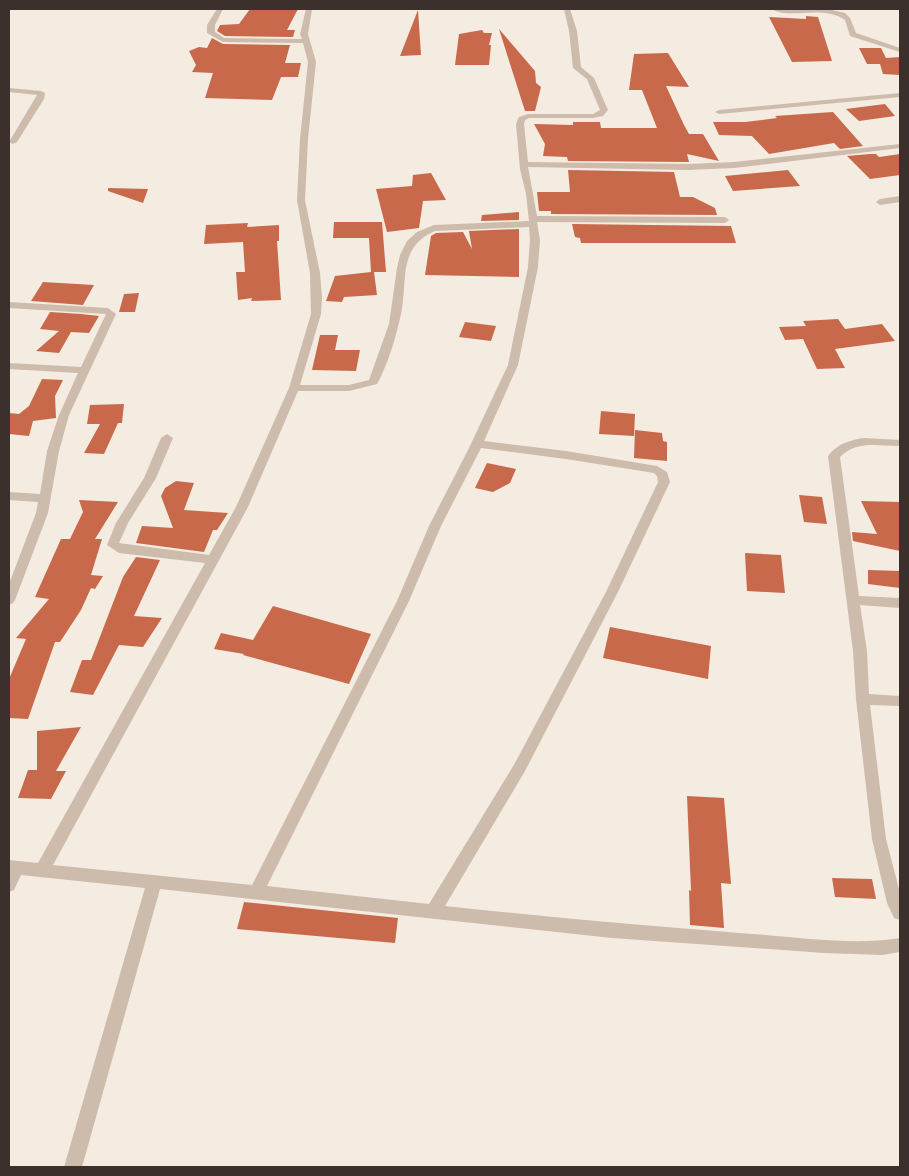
<svg xmlns="http://www.w3.org/2000/svg" width="909" height="1176" viewBox="0 0 909 1176" font-family="'Golos Text',sans-serif">
  <rect width="100%" height="100%" fill="#f4ebe1"/>
  <!-- building -->
  <g fill="#c8694b">
    <polygon points="250,9 298,9 287,30 295,30 293,37 225,36 217,31 220,25 239,24"/>
    <polygon points="418,10 421,55 400,56"/>
    <polygon points="806,16 818,17 832,61 792,62 769,17 806,19"/>
    <polygon points="499,29 535,71 536,83 541,87 535,111 525,111"/>
    <polygon points="482,30 484,33 492,33 489,45 491,45 489,65 455,65 459,34"/>
    <polygon points="212,38 223,44 290,45 285,63 301,63 298,77 281,77 272,100 205,98 213,73 192,72 196,65 189,51 199,47 207,48"/>
    <polygon points="859,48 881,48 886,58 900,57 900,75 883,74 880,64 867,64"/>
    <polygon points="668,53 689,87 666,86 684,125 689,134 703,134 719,161 687,154 689,162 568,161 567,157 543,156 545,144 534,124 573,125 573,122 600,122 601,128 657,128 642,90 629,90 634,54"/>
    <polygon points="885,104 895,116 859,121 846,109"/>
    <polygon points="833,112 863,146 840,149 834,143 769,154 752,136 719,135 713,122 745,122 777,118 775,116"/>
    <polygon points="870,154 876,154 879,157 900,154 900,175 870,179 847,156"/>
    <polygon points="568,170 674,172 680,197 693,197 715,208 717,215 551,214 551,211 539,211 537,192 570,192"/>
    <polygon points="788,170 800,186 733,191 725,176"/>
    <polygon points="431,173 446,200 423,201 419,228 387,232 376,189 412,186 413,175"/>
    <polygon points="108,188 148,189 143,203 108,191"/>
    <polygon points="519,212 519,220 481,221 482,215"/>
    <polygon points="334,222 382,222 386,272 374,272 377,295 344,297 342,302 326,301 335,276 371,272 369,238 333,238"/>
    <polygon points="248,223 247,227 279,225 279,241 277,241 281,300 251,301 252,298 238,300 236,272 245,272 243,242 204,244 206,225"/>
    <polygon points="572,224 731,226 736,243 581,243 580,238 575,237"/>
    <polygon points="519,229 519,277 425,275 431,236 436,233 463,232 472,249 469,231"/>
    <polygon points="43,282 94,285 83,305 31,301"/>
    <polygon points="139,293 135,312 119,312 124,294"/>
    <polygon points="50,312 81,314 99,316 89,333 71,332 59,353 36,351 59,331 40,329"/>
    <polygon points="838,319 845,329 882,324 895,341 835,349 845,368 817,369 803,339 785,340 779,327 806,326 803,321"/>
    <polygon points="465,322 496,326 491,341 459,337"/>
    <polygon points="320,335 338,335 335,350 360,350 356,371 312,370"/>
    <polygon points="42,379 63,380 55,396 56,418 33,421 29,436 9,434 9,413 19,414 29,406"/>
    <polygon points="124,404 122,423 118,423 104,454 84,453 100,424 87,424 90,405"/>
    <polygon points="601,411 635,414 634,436 599,434"/>
    <polygon points="635,430 662,433 663,441 667,442 667,461 634,458"/>
    <polygon points="487,463 516,469 510,483 493,492 475,488"/>
    <polygon points="176,481 194,483 184,510 228,513 217,530 213,530 204,552 136,543 142,526 173,528 161,496 165,488"/>
    <polygon points="799,495 822,497 827,524 804,522"/>
    <polygon points="79,500 118,502 95,539 102,539 91,575 103,576 95,589 91,588 81,610 60,642 55,642 28,719 9,718 9,679 26,639 16,638 49,599 35,597 61,539 70,539 83,512"/>
    <polygon points="861,501 900,502 900,551 853,541 852,532 877,534"/>
    <polygon points="745,553 781,555 785,593 747,591"/>
    <polygon points="136,557 160,560 134,616 162,618 143,647 119,645 93,695 70,692 82,660 91,660 123,577"/>
    <polygon points="868,570 900,571 900,588 868,584"/>
    <polygon points="273,606 371,634 349,684 243,655 244,654 214,649 221,633 253,640"/>
    <polygon points="610,627 711,646 708,679 603,658"/>
    <polygon points="81,727 56,771 66,771 51,799 18,798 28,770 37,770 37,731"/>
    <polygon points="687,796 724,798 731,884 721,883 724,928 690,925 689,890 691,891"/>
    <polygon points="832,878 872,879 876,899 835,897"/>
    <polygon points="244,902 398,918 395,943 237,929"/>
  </g>
  <g fill="none" stroke-linecap="round" stroke-linejoin="round">
    <!-- minor -->
    <g fill="#cdbbac" fill-rule="evenodd">
      <path d="M217 9H223L215 25V32L224 38 302 39 300 34 306 9H312L308 34 316 62 308 139 305 200 320 273 322 298 321 314 300 385H349L369 380 389 324 397 268 400 255 407 241 417 232 434 225 529 221 526 194 520 169 516 124 519 117 528 114H593L600 110 587 79 573 68 569 31 564 9H570L577 31 581 67 594 78 608 110 603 116 593 118H529L525 120 524 124 528 162 688 164 734 162 900 144V148L734 168 688 170 528 167 537 216 725 217 729 220 725 223 537 222 540 240 538 267 518 365 484 441 566 451 657 466 667 472 670 482 618 592 525 771 445 906C547 917 649 926 752 934 800 937 852 946 900 938V952L882 955 824 953 612 938 160 889 82 1167H64L145 888 21 875 14 890 9 892V860L38 863 205 563 119 553 107 545 116 523 144 478 161 438 167 434 173 438 156 478 128 523 119 543 209 555 236 507 289 388 311 314 310 273 297 200 300 139 308 62 303 43 223 42 207 33V25ZM529 227 530 240 528 267 508 365 469 448 429 526 397 601 252 885 53 865 248 507 298 391H349L377 384C388 364 396 337 401 314 408 281 397 247 435 231ZM481 448 566 459 654 473 657 476 658 482 606 592 515 763 429 904 267 886 409 601 441 526Z"/>
      <path d="M772 9H828L845 13 850 18 856 33 900 48V52L850 36 845 20C824 4 786 20 772 9Z"/>
      <polygon points="9,88 41,91 45,93 44,99 17,142 13,144 9,142 37,95 9,92"/>
      <polygon points="900,93 900,97 719,114 715,112 719,110"/>
      <polygon points="900,196 900,202 880,205 876,202 880,199"/>
      <polygon points="9,302 108,308 116,314 69,415 59,451 48,513 15,600 13,603 9,605 9,584 36,513 38,502 9,500 9,492 40,494 47,451 59,415 78,373 9,369 9,363 81,367 106,314 9,308"/>
      <path d="M864 438 900 440V446C879 446 856 440 840 457L859 596 900 598V608L860 605 867 651 869 694 900 696V706L870 705 886 839 900 893V920L894 918 887 903 872 839 856 699 853 651 828 456C837 444 850 440 864 438Z"/>
    </g>
  </g>
  <!-- border -->
  <rect width="909" height="1176" fill="none" stroke="#3b302b" stroke-width="20"/>
</svg>
